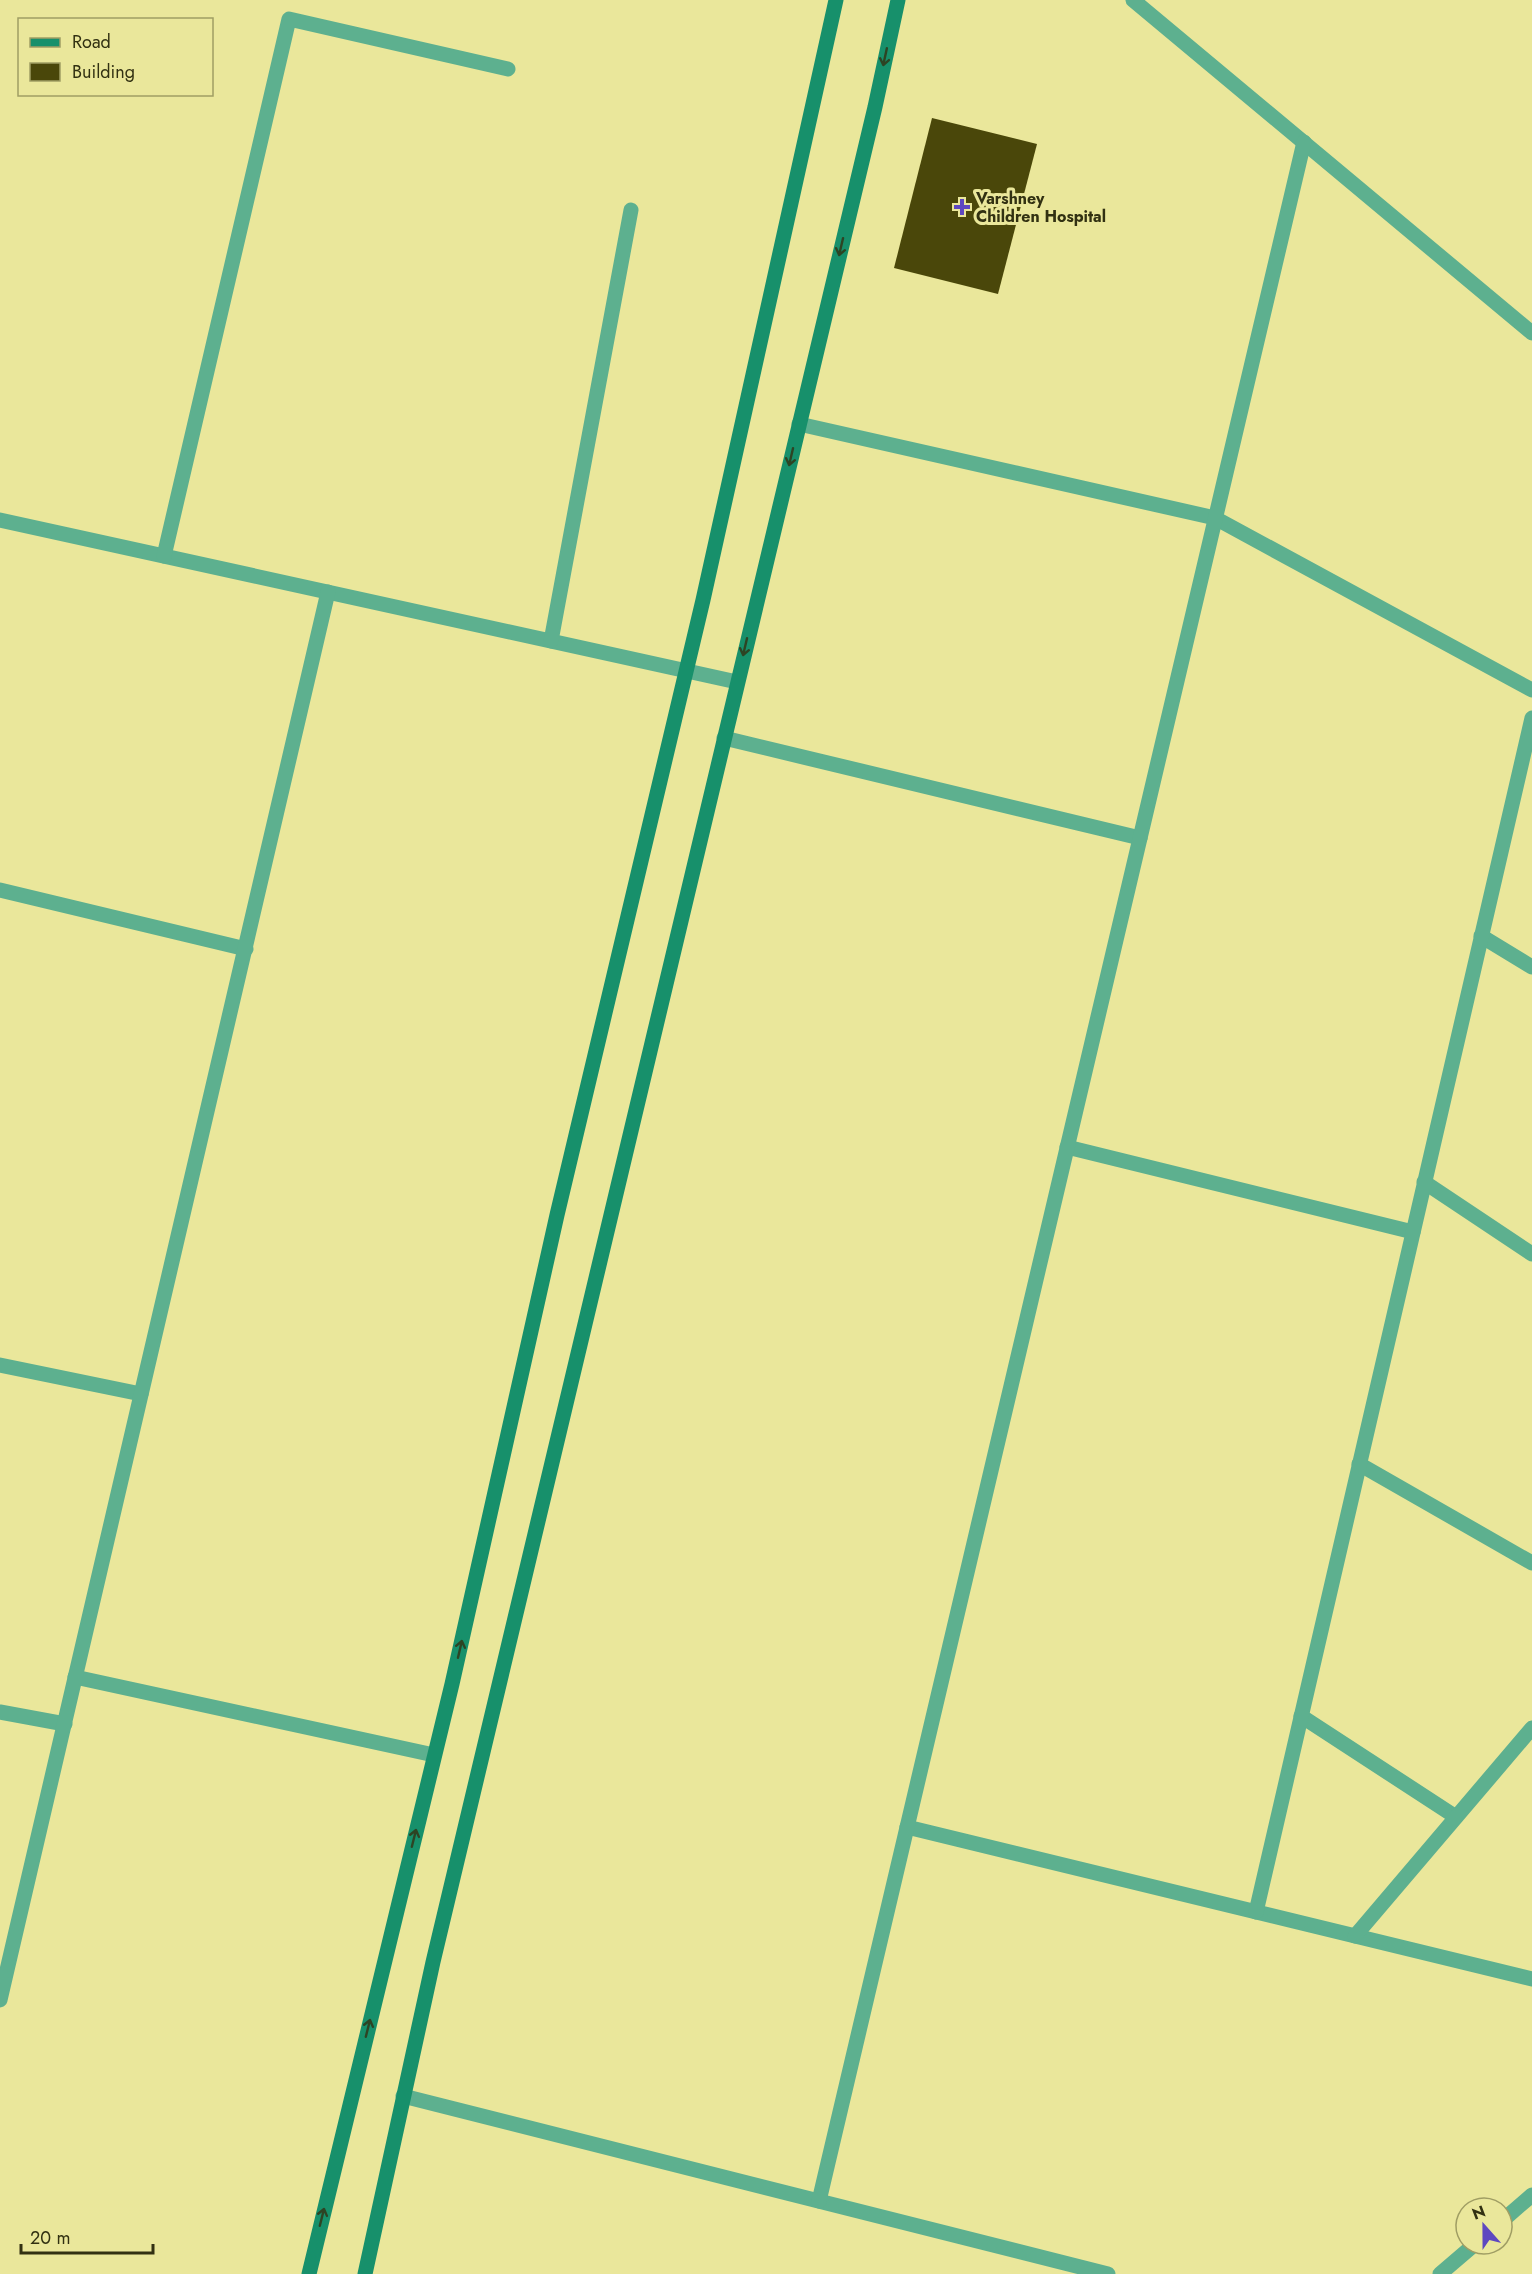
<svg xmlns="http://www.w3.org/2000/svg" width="1532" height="2274" viewBox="0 0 1532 2274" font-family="Jost,sans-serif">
  <rect width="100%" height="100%" fill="#eae79b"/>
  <!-- building -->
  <polygon fill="#4a470a" points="932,118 1037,144 998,294 894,268"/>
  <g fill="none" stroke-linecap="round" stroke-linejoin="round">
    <!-- street -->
    <g stroke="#5db08f" stroke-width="15">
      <polyline points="1133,0 1532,333"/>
      <polyline points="799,424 1215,518 1532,690"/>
      <polyline points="0,520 737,682"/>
      <polyline points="164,556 289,19 508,69"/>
      <polyline points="551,641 631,210"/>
      <polyline points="724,738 1140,838"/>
      <polyline points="0,890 246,949"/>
      <polyline points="1481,936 1532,967"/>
      <polyline points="1067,1147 1413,1232"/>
      <polyline points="1424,1182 1532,1254"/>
      <polyline points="0,1365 141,1394"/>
      <polyline points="1359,1464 1532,1563"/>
      <polyline points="75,1677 434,1755"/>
      <polyline points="0,1712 65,1724"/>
      <polyline points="1301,1716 1456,1817"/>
      <polyline points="907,1827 1532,1979"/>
      <polyline points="1256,1912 1532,718"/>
      <polyline points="1355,1936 1532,1728"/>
      <polyline points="0,2000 328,592"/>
      <polyline points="403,2096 1108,2274"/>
      <polyline points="819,2201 1304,142"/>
      <polyline points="1502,2221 1532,2195"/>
      <polyline points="1440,2274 1475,2244"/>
    </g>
    <!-- secondary -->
    <g stroke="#17906b" stroke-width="15">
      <polyline points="309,2274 452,1684 557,1215 703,600 836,0"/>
      <polyline points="365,2274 433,1962 875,107 898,0"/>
    </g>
  </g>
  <!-- one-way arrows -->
  <defs><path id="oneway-shaft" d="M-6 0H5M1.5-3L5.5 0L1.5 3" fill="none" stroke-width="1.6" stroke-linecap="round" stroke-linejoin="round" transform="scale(1.5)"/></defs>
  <g stroke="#2d4424">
    <use href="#oneway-shaft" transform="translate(885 57) rotate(102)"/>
    <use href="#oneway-shaft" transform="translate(841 247) rotate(103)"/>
    <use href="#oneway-shaft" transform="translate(791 457) rotate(103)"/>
    <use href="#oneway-shaft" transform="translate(745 647) rotate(103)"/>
    <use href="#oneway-shaft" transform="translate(460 1649) rotate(-77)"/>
    <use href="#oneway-shaft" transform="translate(414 1838) rotate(-76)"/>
    <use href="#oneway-shaft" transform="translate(368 2028) rotate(-76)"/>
    <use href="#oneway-shaft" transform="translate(322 2217) rotate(-76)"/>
  </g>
  <!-- markers -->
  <path fill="#5e48c0" stroke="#eae79b" stroke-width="2" d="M959 198h6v6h6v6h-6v6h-6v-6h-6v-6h6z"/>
  <g text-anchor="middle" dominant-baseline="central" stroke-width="6" stroke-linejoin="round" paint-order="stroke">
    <!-- poi labels -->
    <g font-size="16" font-weight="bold" fill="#323112" stroke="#eae79b" text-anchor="start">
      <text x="976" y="198">Varshney<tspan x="976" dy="18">Children Hospital</tspan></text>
    </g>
  </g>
  <!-- legend -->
  <rect x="18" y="18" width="195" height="78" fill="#eae79b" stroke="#a09e64" stroke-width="1.5"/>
  <rect x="30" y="38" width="30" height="9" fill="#17906b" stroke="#a09e64" stroke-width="1.5"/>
  <text x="72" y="48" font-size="18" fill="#323112">Road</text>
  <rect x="30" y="63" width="30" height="18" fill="#4a470a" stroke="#a09e64" stroke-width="1.5"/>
  <text x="72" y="78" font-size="18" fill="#323112">Building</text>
  <!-- north arrow -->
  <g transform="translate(1484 2226) rotate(339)"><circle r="28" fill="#eae79b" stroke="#a09e64" stroke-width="1.5"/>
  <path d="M0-4.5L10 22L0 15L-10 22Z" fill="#5e48c0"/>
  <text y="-9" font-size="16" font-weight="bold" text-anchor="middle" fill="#323112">N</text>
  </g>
  <!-- scale -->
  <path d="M21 2244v9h132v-9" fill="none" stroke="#323112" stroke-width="3"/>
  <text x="30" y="2244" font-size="18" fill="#323112" stroke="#eae79b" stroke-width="4.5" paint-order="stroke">20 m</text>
</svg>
